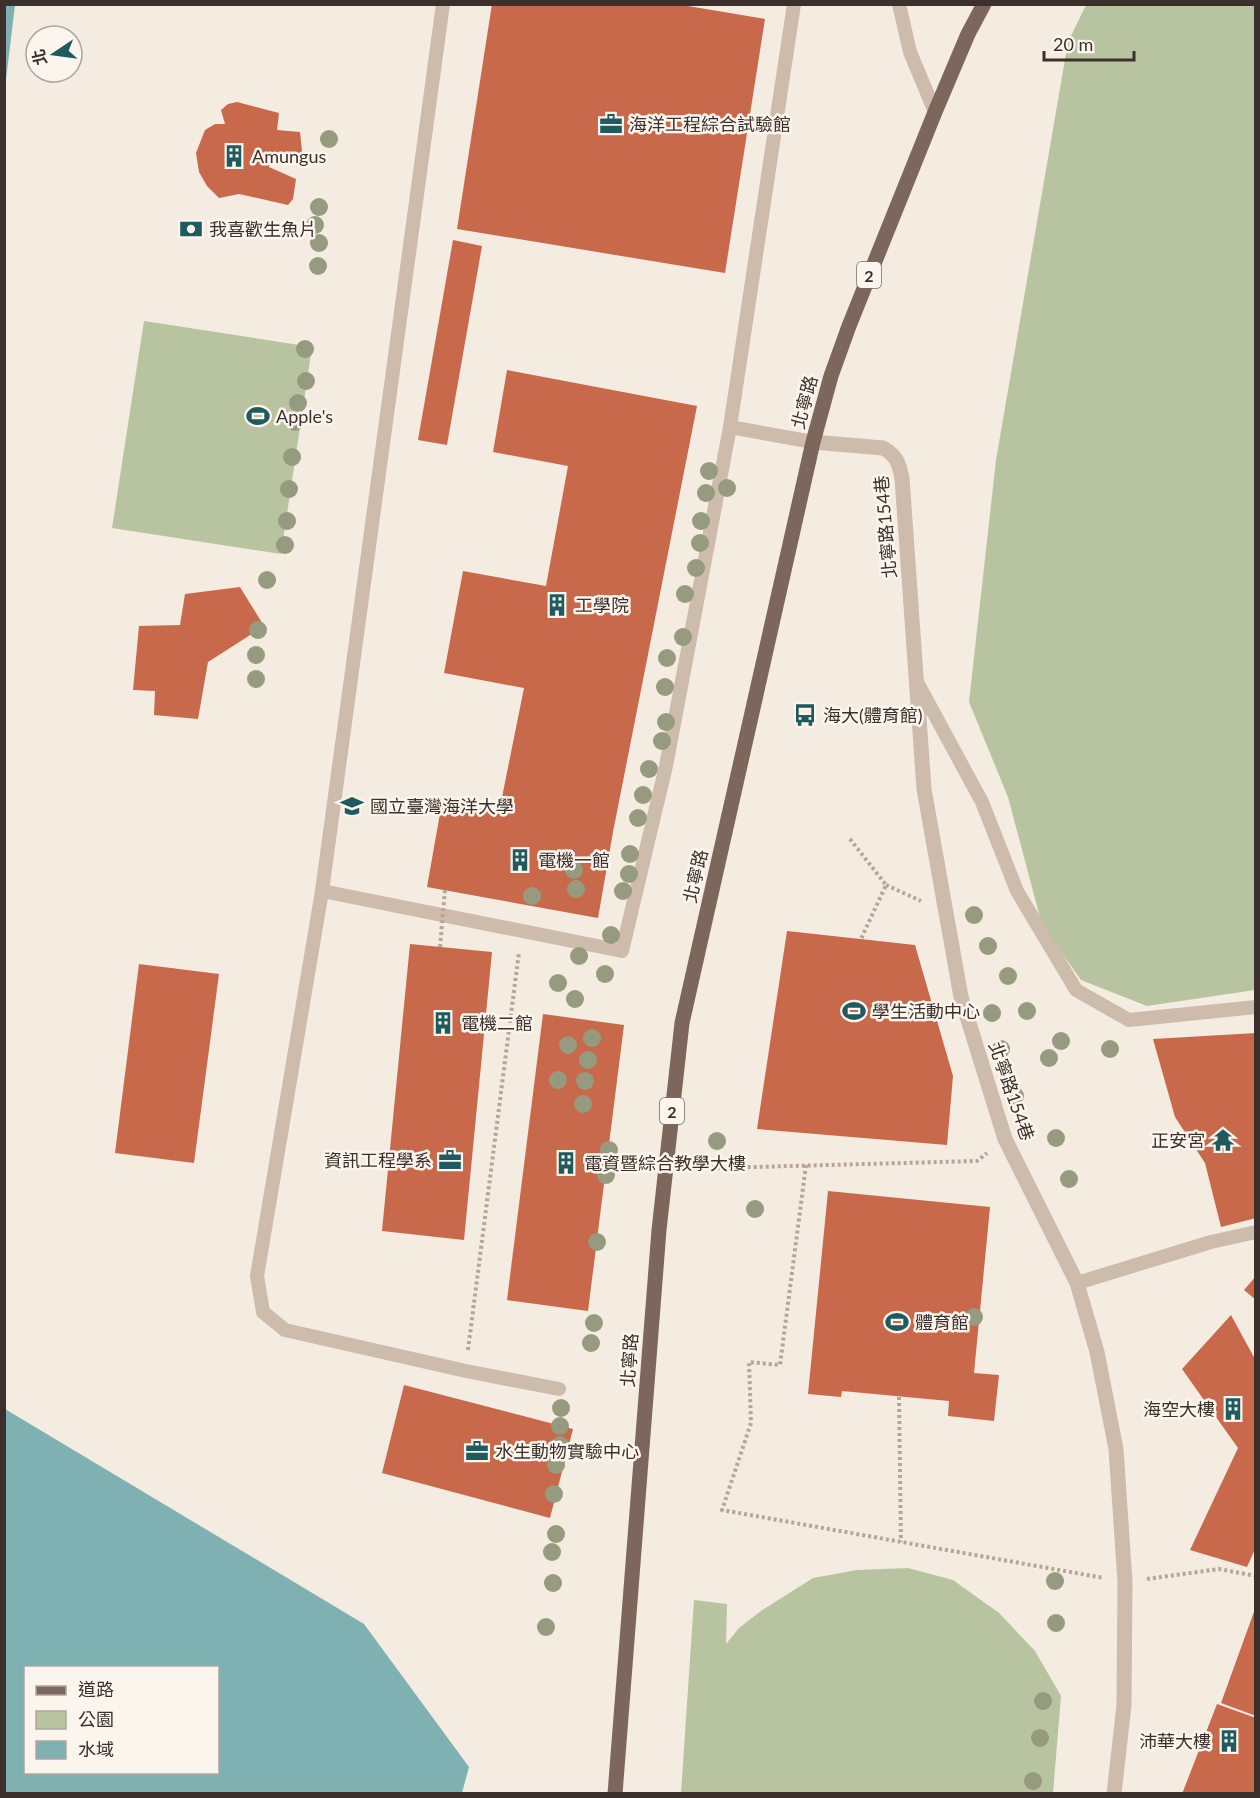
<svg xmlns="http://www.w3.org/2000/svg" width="1260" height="1798" viewBox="0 0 1260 1798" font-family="Lato,'Noto Sans TC',sans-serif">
  <rect width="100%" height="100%" fill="#f4ebe1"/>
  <!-- green -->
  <g fill="#b8c4a0">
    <polygon points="1086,5 1255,5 1255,990 1147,1006 1081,980 1042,925 1008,797 969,702 996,460 1068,42"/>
    <polygon points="144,321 312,347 281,554 112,528"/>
    <polygon points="908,1568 953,1580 999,1613 1035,1651 1061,1696 1053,1793 681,1793 694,1600 727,1604 726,1644 739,1628 761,1611 813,1578 857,1570"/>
  </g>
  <!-- water -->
  <g fill="#7fb0b2" fill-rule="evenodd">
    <polygon points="5,4 15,5 5,88 4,5"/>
    <path d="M5 1409 364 1624 469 1767 462 1793H5ZM26 1668H218V1772H26Z"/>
  </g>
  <!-- building -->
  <g fill="#c8694b">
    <polygon points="492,4 676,4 765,19 725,273 457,229"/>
    <polygon points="237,102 279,113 277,130 300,132 302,151 298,158 272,153 269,167 296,179 293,199 288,205 239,194 219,198 207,186 199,172 196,153 205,130 215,124 225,124 221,110 228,104"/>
    <polygon points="453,240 482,246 447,445 418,440"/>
    <polygon points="507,370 697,406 613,832 598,918 427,887 442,802 499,812 524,688 444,673 463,571 546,586 568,466 493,452"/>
    <polygon points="240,587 264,626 208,662 198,719 154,715 155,691 133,690 139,626 180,625 185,594"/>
    <polygon points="787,931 915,945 953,1076 947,1145 757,1129"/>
    <polygon points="410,944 492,952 464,1240 382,1231"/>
    <polygon points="139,964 219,974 194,1163 115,1153"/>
    <polygon points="543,1014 624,1025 588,1311 507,1300"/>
    <polygon points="1256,1033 1256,1218 1221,1227 1205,1163 1175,1117 1153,1039"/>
    <polygon points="828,1191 990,1207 974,1373 999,1375 994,1421 948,1416 949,1401 842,1391 841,1397 808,1394"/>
    <polygon points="1256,1276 1256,1300 1244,1290"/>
    <polygon points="1231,1315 1256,1361 1256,1547 1247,1567 1190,1550 1238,1448 1182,1369"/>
    <polygon points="404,1385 573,1429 550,1518 382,1473"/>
    <polygon points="1255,1609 1256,1609 1256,1716 1221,1703"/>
    <polygon points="1217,1704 1256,1718 1256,1794 1182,1794"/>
  </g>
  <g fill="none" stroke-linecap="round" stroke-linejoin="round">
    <!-- path -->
    <g stroke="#b9a596" stroke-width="4" stroke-dasharray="3 3" stroke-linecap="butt">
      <polyline points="850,839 886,885 861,939"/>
      <polyline points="886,885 921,901"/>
      <polyline points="688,1164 717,1168 977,1161 987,1153"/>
      <polyline points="806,1165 780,1365 749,1362 751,1423 722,1510 1104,1578"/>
      <polyline points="468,1350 519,952"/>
      <polyline points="899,1397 901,1542"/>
      <polyline points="1147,1579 1219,1569 1256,1576"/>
    </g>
    <!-- lane -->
    <g stroke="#cdbbac" stroke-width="14">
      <polyline points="443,4 322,891 257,1276 263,1312 285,1330 466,1371 559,1389"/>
      <polyline points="899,4 910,52 935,112"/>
      <polyline points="730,427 813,442"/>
      <polyline points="917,682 982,802 1017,891 1076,990 1129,1020 1256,1007"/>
      <polyline points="322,891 622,951 666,766 730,427 794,4"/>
      <polyline points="1077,1283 1211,1242 1256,1232"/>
    </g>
    <!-- street -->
    <path stroke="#cdbbac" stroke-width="15" d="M813 442 883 448C896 455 899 463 902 478L924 789 961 997 1005 1139 1077 1283 1097 1352 1116 1449 1125 1582 1124 1705 1114 1794"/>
    <!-- primary -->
    <polyline stroke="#7d675c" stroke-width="15" points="615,1794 659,1230 682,1023 813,442 831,376 849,326 935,112 968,34 984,4"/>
    <!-- path-bridge -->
    <polyline stroke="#b9a596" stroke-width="4" stroke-dasharray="3 3" stroke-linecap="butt" points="440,947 445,890"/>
  </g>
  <!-- trees -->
  <g fill="#969b7f">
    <circle cx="329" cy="139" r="9"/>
    <circle cx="319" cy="207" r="9"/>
    <circle cx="315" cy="225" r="9"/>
    <circle cx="319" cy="243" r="9"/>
    <circle cx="318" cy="266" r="9"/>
    <circle cx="305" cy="349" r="9"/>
    <circle cx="306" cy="381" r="9"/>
    <circle cx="298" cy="403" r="9"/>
    <circle cx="295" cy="422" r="9"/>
    <circle cx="292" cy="457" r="9"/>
    <circle cx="709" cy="471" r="9"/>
    <circle cx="727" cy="488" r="9"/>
    <circle cx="289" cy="489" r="9"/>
    <circle cx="706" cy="493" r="9"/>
    <circle cx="287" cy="521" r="9"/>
    <circle cx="701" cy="521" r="9"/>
    <circle cx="700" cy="543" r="9"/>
    <circle cx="285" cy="545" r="9"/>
    <circle cx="696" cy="568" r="9"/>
    <circle cx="267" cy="580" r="9"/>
    <circle cx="685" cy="594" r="9"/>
    <circle cx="258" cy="630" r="9"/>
    <circle cx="683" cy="637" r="9"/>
    <circle cx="256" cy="655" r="9"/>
    <circle cx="667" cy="658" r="9"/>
    <circle cx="256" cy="679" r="9"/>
    <circle cx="665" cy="687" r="9"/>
    <circle cx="666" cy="722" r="9"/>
    <circle cx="662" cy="741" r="9"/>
    <circle cx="649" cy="769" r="9"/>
    <circle cx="643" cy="795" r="9"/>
    <circle cx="638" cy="818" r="9"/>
    <circle cx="630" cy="854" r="9"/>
    <circle cx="574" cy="870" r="9"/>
    <circle cx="629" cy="874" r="9"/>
    <circle cx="576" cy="889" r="9"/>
    <circle cx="623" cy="891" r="9"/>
    <circle cx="532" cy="896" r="9"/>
    <circle cx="974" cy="915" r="9"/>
    <circle cx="611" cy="935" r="9"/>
    <circle cx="988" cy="946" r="9"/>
    <circle cx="579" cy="956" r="9"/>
    <circle cx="605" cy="974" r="9"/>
    <circle cx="1008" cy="976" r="9"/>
    <circle cx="558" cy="983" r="9"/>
    <circle cx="575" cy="999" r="9"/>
    <circle cx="1027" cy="1011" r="9"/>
    <circle cx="992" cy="1013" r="9"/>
    <circle cx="592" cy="1038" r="9"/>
    <circle cx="1061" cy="1041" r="9"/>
    <circle cx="568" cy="1045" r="9"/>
    <circle cx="1001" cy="1049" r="9"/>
    <circle cx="1110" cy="1049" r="9"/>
    <circle cx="1049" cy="1058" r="9"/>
    <circle cx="588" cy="1060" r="9"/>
    <circle cx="558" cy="1080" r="9"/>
    <circle cx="585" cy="1081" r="9"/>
    <circle cx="1015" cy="1096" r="9"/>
    <circle cx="583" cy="1104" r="9"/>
    <circle cx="1056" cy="1138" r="9"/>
    <circle cx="717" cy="1141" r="9"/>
    <circle cx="609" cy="1150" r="9"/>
    <circle cx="606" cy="1175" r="9"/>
    <circle cx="1069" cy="1179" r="9"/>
    <circle cx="755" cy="1209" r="9"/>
    <circle cx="597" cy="1242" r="9"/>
    <circle cx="974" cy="1317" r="9"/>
    <circle cx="594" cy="1323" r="9"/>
    <circle cx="591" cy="1343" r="9"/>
    <circle cx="561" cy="1408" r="9"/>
    <circle cx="560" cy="1426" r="9"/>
    <circle cx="560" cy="1445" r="9"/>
    <circle cx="556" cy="1465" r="9"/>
    <circle cx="554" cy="1494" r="9"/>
    <circle cx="556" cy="1534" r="9"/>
    <circle cx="552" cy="1552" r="9"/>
    <circle cx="1055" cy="1581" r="9"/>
    <circle cx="553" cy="1583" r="9"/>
    <circle cx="1056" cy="1623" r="9"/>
    <circle cx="546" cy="1627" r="9"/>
    <circle cx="1043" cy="1701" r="9"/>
    <circle cx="1040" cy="1738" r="9"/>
    <circle cx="1033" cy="1781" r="9"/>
  </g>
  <!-- icons -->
  <defs>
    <g id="office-bare" transform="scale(1.8)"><path d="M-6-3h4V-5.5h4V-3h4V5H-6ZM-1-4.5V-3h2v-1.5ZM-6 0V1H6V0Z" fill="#1f5a5e" stroke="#fbf5ee" stroke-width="2.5" paint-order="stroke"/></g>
    <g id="building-bare" transform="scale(1.8)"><path d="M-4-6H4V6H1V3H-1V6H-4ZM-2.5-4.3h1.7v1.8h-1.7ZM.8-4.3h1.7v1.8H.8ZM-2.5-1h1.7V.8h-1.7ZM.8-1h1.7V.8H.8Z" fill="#1f5a5e" stroke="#fbf5ee" stroke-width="2.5" paint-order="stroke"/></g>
    <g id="bank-bare" transform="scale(1.8)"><path d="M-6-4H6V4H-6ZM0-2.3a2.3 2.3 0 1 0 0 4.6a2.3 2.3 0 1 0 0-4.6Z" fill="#1f5a5e" stroke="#fbf5ee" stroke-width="2.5" paint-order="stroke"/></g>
    <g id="stadium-bare" transform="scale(1.8)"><path d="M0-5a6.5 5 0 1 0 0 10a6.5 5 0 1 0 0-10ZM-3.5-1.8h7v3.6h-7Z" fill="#1f5a5e" stroke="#fbf5ee" stroke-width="2.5" paint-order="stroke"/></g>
    <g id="bus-bare" transform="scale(1.8)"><path d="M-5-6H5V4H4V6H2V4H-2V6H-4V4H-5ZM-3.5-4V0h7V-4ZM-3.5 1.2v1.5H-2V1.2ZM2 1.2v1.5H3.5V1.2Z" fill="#1f5a5e" stroke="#fbf5ee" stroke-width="2.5" paint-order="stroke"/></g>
    <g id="university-bare" transform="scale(1.8)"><path d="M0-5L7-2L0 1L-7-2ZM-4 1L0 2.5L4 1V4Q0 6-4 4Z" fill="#1f5a5e" stroke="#fbf5ee" stroke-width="2.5" paint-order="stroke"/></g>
    <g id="temple-bare" transform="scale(1.8)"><path d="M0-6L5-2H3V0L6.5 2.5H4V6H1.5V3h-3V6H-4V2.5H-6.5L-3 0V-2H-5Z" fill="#1f5a5e" stroke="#fbf5ee" stroke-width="2.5" paint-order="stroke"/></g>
  </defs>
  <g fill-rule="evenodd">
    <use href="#office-bare" x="611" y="124"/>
    <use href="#building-bare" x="234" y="156"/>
    <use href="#bank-bare" x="191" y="229"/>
    <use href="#stadium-bare" x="258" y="416"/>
    <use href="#building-bare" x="557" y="605"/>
    <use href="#bus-bare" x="805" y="715"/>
    <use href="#university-bare" x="352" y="806"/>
    <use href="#building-bare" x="520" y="860"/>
    <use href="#stadium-bare" x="854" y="1011"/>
    <use href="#building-bare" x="443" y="1023"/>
    <use href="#temple-bare" x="1223" y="1140"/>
    <use href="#office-bare" x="450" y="1160"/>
    <use href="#building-bare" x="566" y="1163"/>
    <use href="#stadium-bare" x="897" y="1322"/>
    <use href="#building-bare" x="1233" y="1409"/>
    <use href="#office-bare" x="477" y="1451"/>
    <use href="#building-bare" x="1229" y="1741"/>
  </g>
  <g text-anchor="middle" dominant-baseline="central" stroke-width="5" stroke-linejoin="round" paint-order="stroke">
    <!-- shield labels -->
    <g fill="#fbf5ee" stroke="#756b66" stroke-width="1.5">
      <rect x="857" y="262" width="24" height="26" rx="4.5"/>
      <rect x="660" y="1098" width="24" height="26" rx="4.5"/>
    </g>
    <g font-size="16" font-weight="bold" fill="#3b302b">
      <text x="869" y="275">2</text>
      <text x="672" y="1111">2</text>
    </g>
    <!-- poi labels -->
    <g font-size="18" fill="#3b302b" stroke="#fbf5ee" text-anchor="start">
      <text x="629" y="124">海洋工程綜合試驗館</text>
      <text x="252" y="156">Amungus</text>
      <text x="209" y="229">我喜歡生魚片</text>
      <text x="276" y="416">Apple's</text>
      <text x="575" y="605">工學院</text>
      <text x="823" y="715">海大(體育館)</text>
      <text x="370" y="806">國立臺灣海洋大學</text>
      <text x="538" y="860">電機一館</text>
      <text x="872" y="1011">學生活動中心</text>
      <text x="461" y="1023">電機二館</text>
      <text x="1205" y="1140" text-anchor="end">正安宮</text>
      <text x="432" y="1160" text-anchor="end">資訊工程學系</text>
      <text x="584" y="1163">電資暨綜合教學大樓</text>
      <text x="915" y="1322">體育館</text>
      <text x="1215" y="1409" text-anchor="end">海空大樓</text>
      <text x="495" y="1451">水生動物實驗中心</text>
      <text x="1211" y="1741" text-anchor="end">沛華大樓</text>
    </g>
    <!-- street labels -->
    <g font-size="18" fill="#3b302b" stroke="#fbf5ee">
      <text transform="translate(804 402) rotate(-75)">北寧路</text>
      <text transform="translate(885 527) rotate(-95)">北寧路154巷</text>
      <text transform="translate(695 876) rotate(-77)">北寧路</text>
      <text transform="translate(1012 1091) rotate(71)">北寧路154巷</text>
      <text transform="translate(629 1360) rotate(-86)">北寧路</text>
    </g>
  </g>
  <!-- border -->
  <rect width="1260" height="1798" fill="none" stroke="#3b302b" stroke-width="12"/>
  <!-- legend -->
  <rect x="24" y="1666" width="195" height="108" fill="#fbf5ee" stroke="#aea6a0" stroke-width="1.5"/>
  <rect x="36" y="1686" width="30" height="9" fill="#7d675c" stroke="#aea6a0" stroke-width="1.5"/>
  <text x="78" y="1696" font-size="18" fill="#3b302b">道路</text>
  <rect x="36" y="1711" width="30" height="18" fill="#b8c4a0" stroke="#aea6a0" stroke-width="1.5"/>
  <text x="78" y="1726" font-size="18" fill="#3b302b">公園</text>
  <rect x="36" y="1741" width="30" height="18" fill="#7fb0b2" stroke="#aea6a0" stroke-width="1.5"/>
  <text x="78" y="1756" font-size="18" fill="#3b302b">水域</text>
  <!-- north arrow -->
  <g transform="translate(54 54) rotate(257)"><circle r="28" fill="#fbf5ee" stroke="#aea6a0" stroke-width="1.5"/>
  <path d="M0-4.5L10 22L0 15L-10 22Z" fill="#1f5a5e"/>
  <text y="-9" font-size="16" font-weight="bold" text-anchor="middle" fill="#3b302b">北</text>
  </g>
  <!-- scale -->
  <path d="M1044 51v9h90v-9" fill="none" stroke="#3b302b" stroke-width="3"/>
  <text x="1053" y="51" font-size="18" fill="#3b302b" stroke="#fbf5ee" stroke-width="4.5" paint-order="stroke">20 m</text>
</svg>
